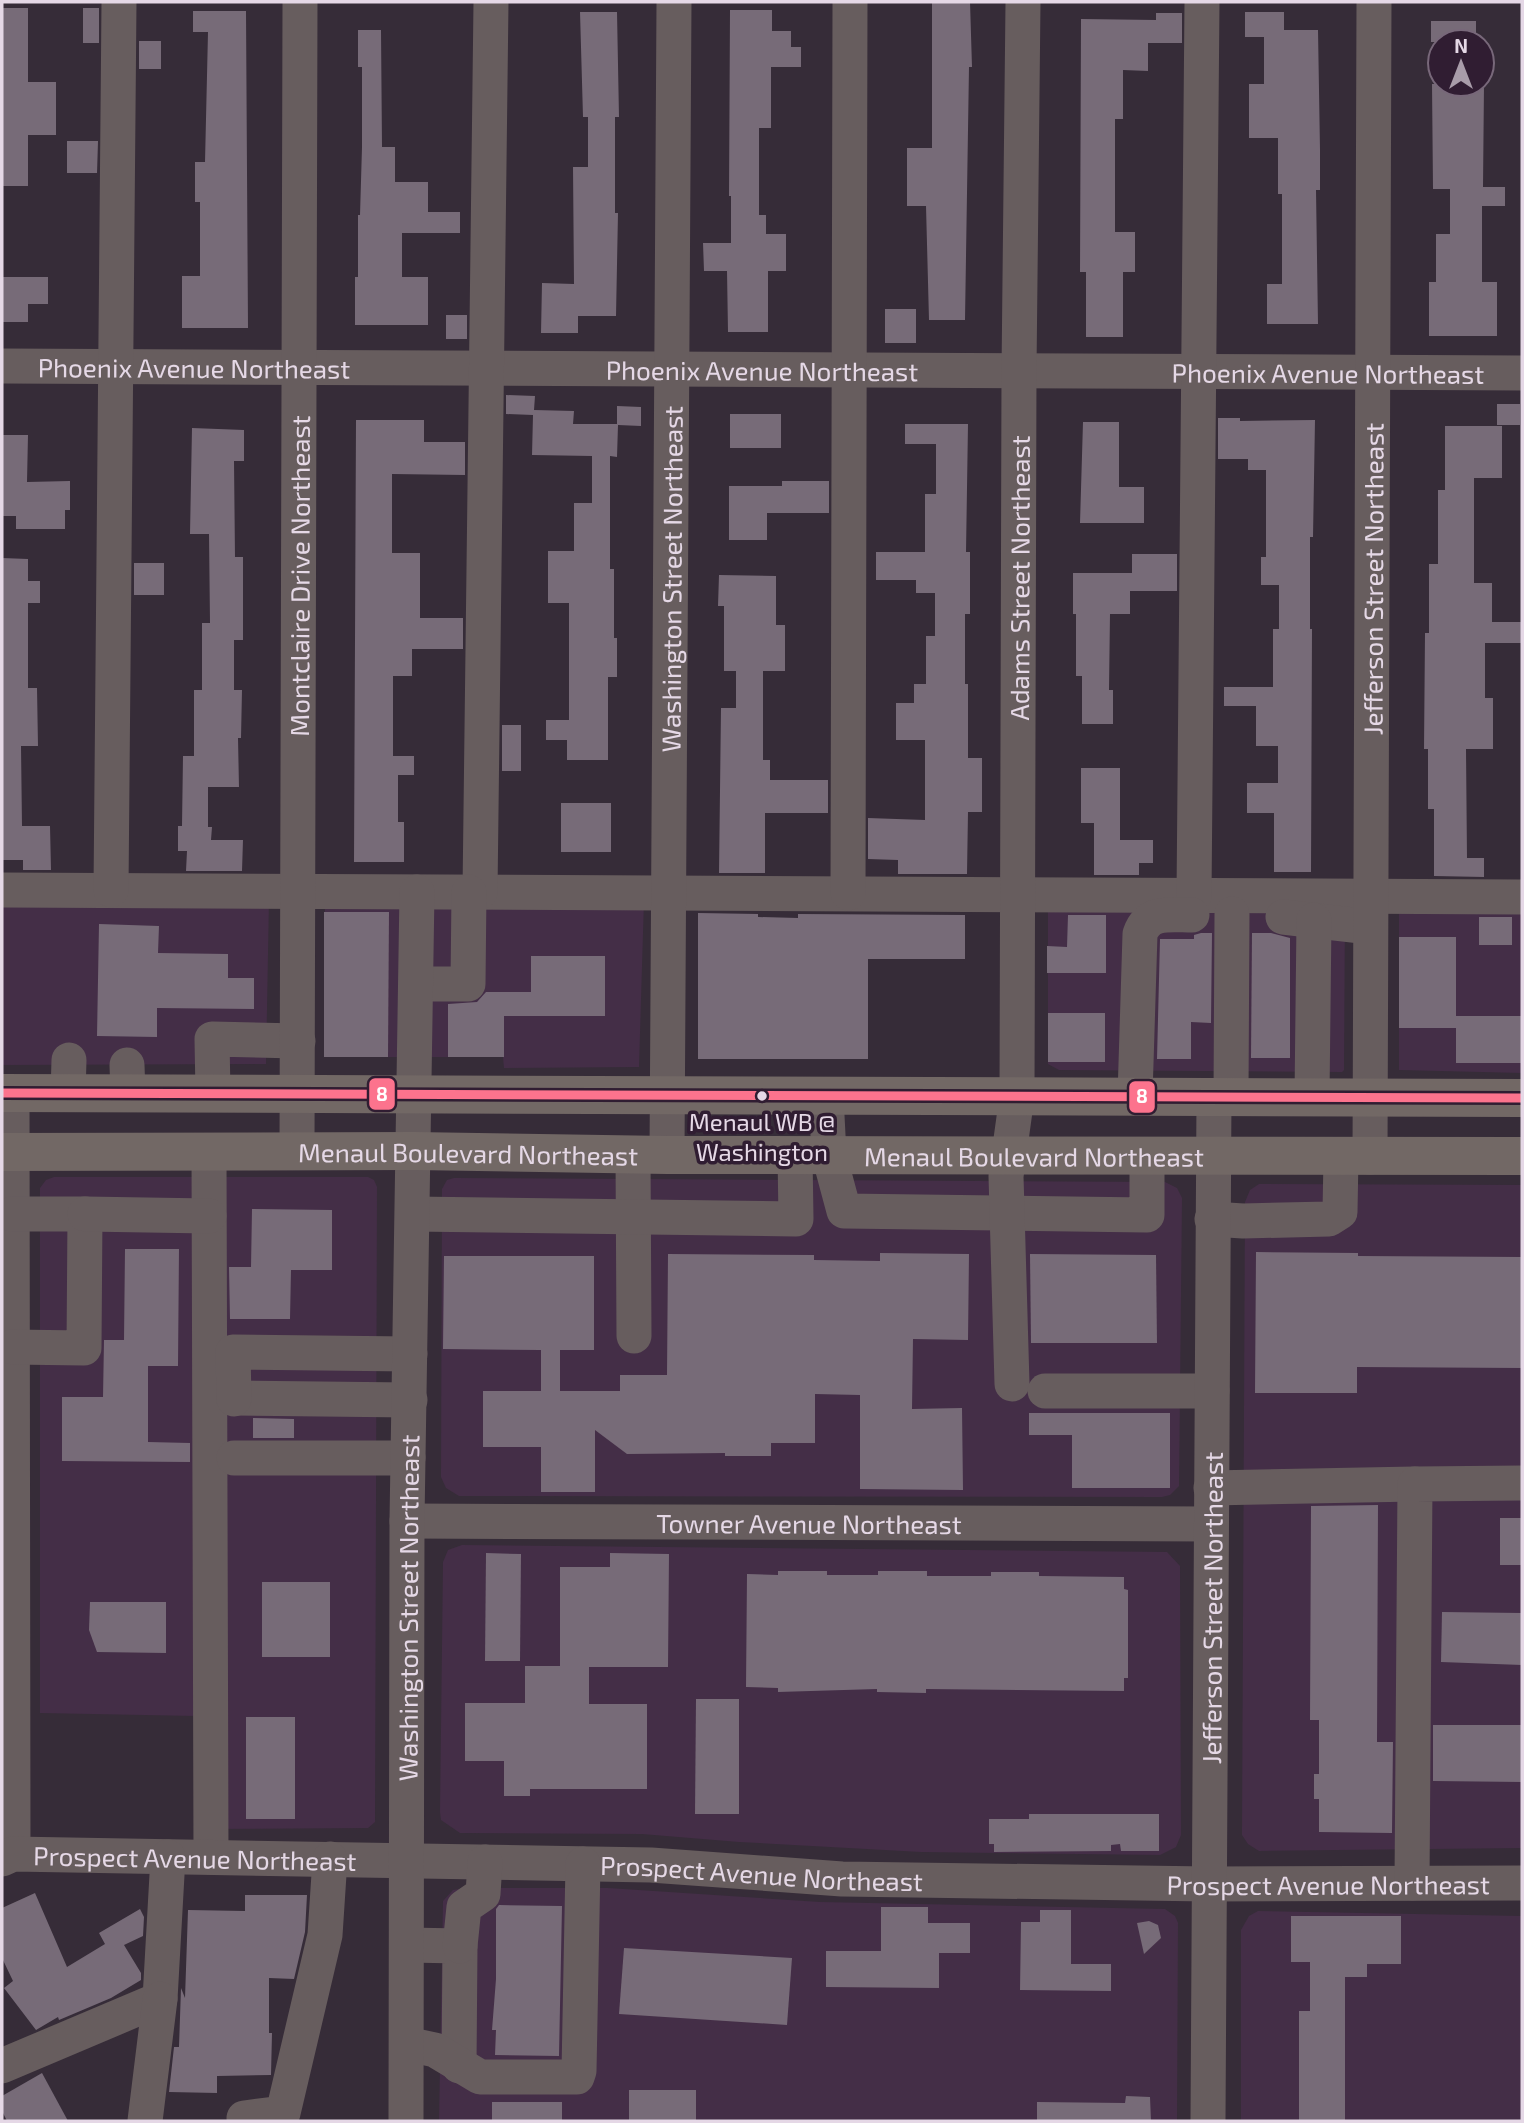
<svg xmlns="http://www.w3.org/2000/svg" width="1524" height="2123" viewBox="0 0 1524 2123" font-family="'Exo 2',sans-serif">
  <rect width="100%" height="100%" fill="#362c38"/>
  <!-- built -->
  <g fill="#442e47">
    <polygon points="325,895 644,900 639,1067 504,1068 503,1057 324,1057"/>
    <polygon points="2,897 269,899 266,1064 2,1065"/>
    <polygon points="1048,902 1345,902 1344,1070 1342,1072 1059,1070 1048,1064"/>
    <polygon points="1399,902 1522,903 1522,1073 1399,1070"/>
    <polygon points="54,1177 368,1177 374,1180 377,1187 375,1822 368,1828 197,1829 196,1716 40,1713 40,1188 46,1180"/>
    <polygon points="454,1178 1165,1182 1177,1188 1182,1198 1179,1486 1170,1495 1162,1497 459,1496 446,1488 441,1477 442,1189 447,1180"/>
    <polygon points="1259,1184 1522,1185 1522,1848 1259,1851 1248,1844 1242,1835 1245,1202 1250,1190"/>
    <polygon points="462,1545 1167,1552 1180,1566 1181,1835 1176,1847 1160,1855 921,1852 739,1842 642,1834 460,1833 441,1820 440,1812 443,1562 448,1550"/>
    <polygon points="466,1888 608,1888 820,1902 1165,1909 1175,1916 1178,1923 1177,2121 439,2121 443,1901 453,1890"/>
    <polygon points="1258,1911 1522,1916 1522,2121 1241,2121 1241,1930 1249,1916"/>
  </g>
  <!-- building -->
  <g fill="#776b78">
    <polygon points="932,2 970,2 972,67 969,67 965,320 929,320 926,206 907,206 907,148 932,148"/>
    <polygon points="2,8 28,8 28,82 56,82 56,135 28,135 28,186 2,186"/>
    <rect x="83" y="8" width="16" height="35"/>
    <polygon points="730,10 772,10 772,31 791,31 791,47 801,47 801,67 771,67 771,128 759,128 759,215 766,215 766,234 786,234 786,271 768,271 768,332 728,332 727,271 704,271 703,243 731,243 731,196 729,196"/>
    <polygon points="193,11 246,11 248,328 182,328 182,276 200,276 200,202 195,202 195,162 205,162 208,32 193,32"/>
    <polygon points="580,12 617,12 619,117 615,117 615,213 618,213 616,316 578,316 578,333 541,333 542,283 574,284 573,167 588,167 588,117 583,117"/>
    <polygon points="1245,12 1284,12 1284,30 1318,30 1320,150 1320,190 1316,190 1318,324 1267,324 1267,284 1282,284 1282,194 1278,194 1278,138 1249,138 1249,84 1264,84 1264,37 1245,37"/>
    <polygon points="1156,13 1182,13 1182,43 1148,43 1148,71 1123,70 1123,119 1115,119 1115,232 1135,232 1135,272 1123,272 1123,337 1086,337 1086,272 1080,272 1081,19 1156,20"/>
    <rect x="1431" y="21" width="45" height="21"/>
    <polygon points="358,30 381,30 382,147 395,147 395,182 428,182 428,212 460,212 460,233 402,233 402,277 428,277 428,325 355,325 355,277 358,277 358,215 360,215 362,147 362,67 358,67"/>
    <rect x="139" y="41" width="22" height="28"/>
    <polygon points="1432,84 1484,84 1483,187 1505,187 1505,206 1482,206 1482,282 1497,282 1497,336 1429,336 1429,282 1436,282 1436,234 1450,234 1450,189 1433,189"/>
    <polygon points="67,141 98,141 97,173 67,173"/>
    <polygon points="2,277 48,277 48,304 28,304 28,322 2,322"/>
    <rect x="885" y="309" width="31" height="34"/>
    <rect x="446" y="315" width="21" height="24"/>
    <polygon points="506,395 535,396 534,410 574,411 573,424 617,424 617,406 641,407 641,426 618,425 617,457 610,456 610,569 614,569 614,638 617,638 617,677 608,677 608,760 567,760 567,740 546,740 546,720 569,720 569,603 548,603 548,551 574,551 574,503 592,503 592,456 532,455 533,415 506,414"/>
    <rect x="1497" y="404" width="23" height="21"/>
    <rect x="730" y="414" width="51" height="34"/>
    <polygon points="1218,418 1240,418 1240,421 1315,420 1313,537 1310,537 1310,629 1312,629 1311,872 1274,872 1274,813 1247,813 1247,783 1278,783 1278,746 1256,746 1256,706 1224,706 1224,687 1273,687 1273,629 1279,629 1279,585 1261,585 1261,557 1266,557 1266,470 1248,470 1248,459 1218,459"/>
    <polygon points="356,420 424,420 424,442 465,442 465,475 392,474 392,553 420,553 420,618 463,618 463,649 412,649 412,676 393,676 393,756 414,756 414,775 398,775 398,822 404,822 404,862 354,862"/>
    <polygon points="1083,422 1119,422 1119,487 1144,487 1144,523 1080,523"/>
    <polygon points="905,424 968,424 966,552 970,552 970,614 965,614 965,684 968,684 968,758 982,758 982,812 968,812 967,874 898,874 898,860 868,859 868,818 925,820 925,740 896,740 896,703 914,703 914,684 926,684 926,636 935,636 935,593 916,593 916,580 876,580 876,552 925,552 925,494 936,494 936,444 905,444"/>
    <polygon points="1445,426 1502,426 1502,478 1474,478 1474,583 1492,583 1492,622 1522,622 1522,643 1485,643 1485,698 1493,698 1493,749 1466,749 1467,858 1484,858 1484,877 1434,876 1434,809 1428,809 1428,749 1424,749 1425,633 1429,633 1429,564 1438,564 1438,490 1445,490"/>
    <polygon points="192,428 244,430 244,461 234,461 235,557 243,557 243,640 234,640 234,690 242,690 241,738 238,738 239,787 208,787 208,827 212,827 211,840 243,840 242,871 186,871 187,851 178,851 178,826 182,826 183,756 194,756 194,690 202,690 202,623 210,623 209,534 190,534"/>
    <polygon points="2,435 28,435 27,482 70,481 70,510 65,510 65,529 16,529 16,516 2,516"/>
    <polygon points="782,481 829,481 829,513 767,513 767,540 729,540 729,486 782,486"/>
    <polygon points="1132,554 1177,554 1177,591 1130,591 1130,614 1110,614 1109,690 1113,690 1113,724 1082,724 1082,676 1076,676 1076,614 1073,614 1073,573 1132,573"/>
    <polygon points="2,558 28,559 28,581 40,581 40,603 28,603 28,688 37,688 38,746 21,746 22,826 50,826 51,870 23,870 23,860 2,860"/>
    <rect x="134" y="563" width="30" height="32"/>
    <polygon points="719,575 776,576 776,625 785,625 785,671 763,671 763,760 770,760 770,780 828,780 828,813 765,813 765,873 719,873 721,708 736,708 736,671 724,671 724,606 718,606"/>
    <rect x="502" y="725" width="19" height="46"/>
    <polygon points="1081,768 1120,768 1120,840 1153,840 1153,863 1139,863 1139,875 1094,875 1094,823 1081,823"/>
    <rect x="561" y="803" width="50" height="49"/>
    <polygon points="324,912 389,912 388,1057 324,1057"/>
    <polygon points="698,913 758,914 758,917 798,918 798,914 965,915 965,959 868,959 868,1059 698,1059"/>
    <polygon points="1068,915 1106,915 1106,973 1047,973 1047,946 1067,947"/>
    <rect x="1479" y="917" width="33" height="28"/>
    <polygon points="99,924 159,926 158,953 228,954 228,978 254,978 254,1009 157,1008 157,1037 97,1036"/>
    <polygon points="1201,933 1212,933 1211,1023 1191,1022 1191,1059 1157,1059 1160,939 1194,939 1194,935"/>
    <polygon points="1252,933 1271,933 1290,938 1290,1058 1251,1058"/>
    <polygon points="1399,937 1456,937 1456,1016 1522,1016 1522,1063 1456,1063 1456,1028 1399,1028"/>
    <polygon points="531,956 605,956 605,1016 504,1016 504,1057 448,1057 448,1004 477,1002 486,992 531,992"/>
    <rect x="1048" y="1013" width="57" height="49"/>
    <polygon points="252,1209 332,1210 332,1270 291,1270 290,1319 230,1319 229,1267 251,1267"/>
    <polygon points="125,1249 179,1249 178,1366 148,1366 148,1442 190,1443 190,1462 62,1461 62,1397 103,1397 104,1340 124,1340"/>
    <polygon points="1256,1252 1358,1253 1358,1256 1522,1257 1522,1368 1357,1367 1357,1393 1255,1393"/>
    <polygon points="880,1253 969,1254 968,1340 913,1339 912,1409 962,1408 963,1490 860,1489 860,1395 815,1394 815,1443 771,1443 771,1456 725,1456 725,1453 627,1454 595,1430 595,1492 541,1492 541,1447 483,1447 483,1391 541,1391 541,1350 443,1349 444,1256 594,1256 594,1350 560,1350 560,1391 620,1391 620,1375 667,1375 668,1254 814,1255 814,1260 880,1261"/>
    <polygon points="1030,1254 1156,1255 1157,1343 1031,1343"/>
    <polygon points="1029,1413 1170,1413 1170,1488 1072,1488 1072,1435 1029,1435"/>
    <polygon points="253,1418 294,1419 294,1438 253,1438"/>
    <polygon points="1378,1505 1377,1742 1393,1742 1392,1833 1319,1832 1319,1799 1314,1799 1314,1774 1319,1774 1319,1720 1310,1720 1311,1506"/>
    <rect x="1500" y="1518" width="22" height="47"/>
    <polygon points="486,1553 521,1554 520,1661 485,1661"/>
    <polygon points="610,1553 669,1554 668,1667 589,1667 589,1704 647,1704 647,1789 530,1789 530,1796 504,1796 504,1761 465,1761 465,1703 525,1703 525,1666 560,1666 560,1567 610,1567"/>
    <polygon points="778,1571 827,1571 827,1575 878,1575 878,1571 927,1571 927,1576 991,1576 991,1572 1039,1572 1039,1576 1124,1577 1124,1589 1128,1590 1128,1678 1124,1678 1124,1691 926,1689 926,1693 877,1692 877,1689 778,1692 778,1688 746,1687 747,1574 778,1575"/>
    <rect x="262" y="1582" width="68" height="75"/>
    <polygon points="90,1602 166,1602 166,1653 97,1652 89,1630"/>
    <polygon points="1442,1612 1522,1613 1522,1665 1441,1662"/>
    <polygon points="696,1699 739,1699 739,1814 695,1814"/>
    <rect x="246" y="1717" width="49" height="102"/>
    <polygon points="1433,1725 1522,1725 1522,1782 1433,1781"/>
    <polygon points="1029,1814 1159,1814 1159,1851 1121,1851 1120,1844 1111,1845 1111,1851 994,1852 994,1844 989,1844 989,1819 1029,1819"/>
    <polygon points="35,1893 67,1967 105,1944 99,1933 140,1909 144,1917 143,1936 124,1945 141,1973 141,1980 111,1998 59,2020 58,2017 36,2030 4,1988 13,1981 2,1958 2,1908"/>
    <polygon points="245,1895 307,1895 305,1932 294,1979 269,1978 269,2033 272,2033 271,2075 217,2076 217,2093 169,2092 174,2047 179,2047 181,1988 185,1998 188,1910 245,1911"/>
    <polygon points="499,1905 562,1906 559,2056 495,2055 496,2030 492,2030 496,1979 496,1909"/>
    <polygon points="881,1907 928,1907 928,1923 970,1923 970,1953 939,1953 939,1988 826,1987 826,1951 881,1951"/>
    <polygon points="1040,1910 1071,1910 1071,1964 1111,1964 1111,1991 1020,1990 1021,1922 1040,1922"/>
    <polygon points="1291,1916 1401,1916 1401,1964 1367,1964 1367,1977 1345,1977 1345,2121 1299,2121 1299,2011 1310,2011 1310,1962 1291,1962"/>
    <polygon points="1149,1921 1158,1925 1161,1938 1144,1954 1137,1923"/>
    <polygon points="624,1948 792,1958 787,2025 619,2014"/>
    <polygon points="42,2073 68,2121 7,2121 2,2111 2,2096"/>
    <rect x="629" y="2090" width="67" height="31"/>
    <polygon points="1126,2096 1150,2097 1151,2121 1037,2121 1037,2102 1125,2103"/>
    <rect x="492" y="2102" width="70" height="19"/>
  </g>
  <g fill="none" stroke-linecap="round" stroke-linejoin="round">
    <!-- minor -->
    <g stroke="#675d5e" stroke-width="35">
      <path id="s1" d="M2 366 1522 373"/>
      <polyline points="2,890 1522,897"/>
      <polyline points="111,890 119,2"/>
      <polyline points="480,892 491,2"/>
      <polyline points="848,893 850,2"/>
      <polyline points="1194,896 1202,2"/>
      <polyline points="1283,917 1370,927"/>
      <polyline points="416,984 468,984 469,892"/>
      <polyline points="127,1065 128,1094"/>
      <polyline points="12,1093 13,1854"/>
      <polyline points="68,1094 69,1060"/>
      <polyline points="213,1094 212,1039 298,1041"/>
      <polyline points="826,1096 829,1155 844,1211 1147,1215 1147,1156"/>
      <path d="M1135 1096 1140 934C1148 910 1171 915 1192 915"/>
      <polyline points="1231,1096 1232,914"/>
      <polyline points="1312,1097 1314,920"/>
      <polyline points="209,1152 211,1857"/>
      <path id="s2" d="M297 1152 300 2"/>
      <polyline points="633,1155 634,1336"/>
      <path id="s3" d="M667 1155 674 2"/>
      <path id="s4" d="M1370 1157 1374 2"/>
      <polyline points="12,1214 85,1214 84,1348 12,1347"/>
      <polyline points="85,1214 209,1216"/>
      <polyline points="413,1214 796,1219 795,1155"/>
      <polyline points="1212,1219 1243,1221 1329,1219 1340,1212 1341,1157"/>
      <path id="s5" d="M1012 1384 1006 1176 1017 1096 1019 371 1023 2"/>
      <polyline points="1045,1391 1212,1391"/>
      <polyline points="234,1398 410,1400"/>
      <polyline points="234,1399 233,1352 410,1354"/>
      <polyline points="234,1458 408,1458"/>
      <polyline points="1211,1488 1415,1484"/>
      <path id="s6" d="M407 1521 1211 1524"/>
      <path id="s7" d="M2 1859 13 1854 651 1865 842 1879 1209 1884 1522 1883"/>
      <polyline points="1412,1883 1415,1484 1522,1483"/>
      <polyline points="408,1945 460,1946 459,2066"/>
      <polyline points="460,1946 464,1907 483,1894 485,1862"/>
      <polyline points="407,2044 435,2050 480,2077 577,2077 579,2071 583,1864"/>
      <polyline points="2,2066 160,1999 168,1857"/>
      <polyline points="244,2118 283,2113 325,1935 330,1859"/>
      <polyline points="145,2121 160,1999"/>
      <path id="s8" d="M406 2121 407 1521 417 892"/>
      <path id="s9" d="M1208 2121 1214 1096"/>
    </g>
    <!-- major -->
    <g stroke="#726865" stroke-width="38">
      <polyline points="2,1093 1522,1098"/>
      <path id="s10" d="M2 1152 414 1151 667 1155 1522 1156"/>
    </g>
    <!-- bus-1 casing -->
    <g stroke="#301d32" stroke-width="14">
      <polyline id="bus-1" points="2,1093 1522,1098"/>
    </g>
    <!-- bus-1 -->
    <use href="#bus-1" stroke="#fc738d" stroke-width="9"/>
  </g>
  <!-- markers -->
  <circle fill="#e5d8e6" stroke="#301d32" stroke-width="2.5" cx="762" cy="1096" r="6"/>
  <g text-anchor="middle" dominant-baseline="central" stroke-width="7" stroke-linejoin="round" paint-order="stroke">
    <!-- bus labels -->
    <g font-size="24" fill="#e5d8e6" stroke="#301d32">
      <text x="762" y="1121">Menaul WB @<tspan x="762" dy="30">Washington</tspan></text>
    </g>
    <!-- street labels -->
    <g font-size="26" fill="#e5d8e6" stroke="#301d32">
      <text stroke="none"><textPath href="#s1" startOffset="192">Phoenix Avenue Northeast</textPath></text>
      <text stroke="none"><textPath href="#s1" startOffset="760">Phoenix Avenue Northeast</textPath></text>
      <text stroke="none"><textPath href="#s1" startOffset="1326">Phoenix Avenue Northeast</textPath></text>
      <text stroke="none"><textPath href="#s2" startOffset="576">Montclaire Drive Northeast</textPath></text>
      <text stroke="none"><textPath href="#s3" startOffset="576">Washington Street Northeast</textPath></text>
      <text stroke="none"><textPath href="#s5" startOffset="807">Adams Street Northeast</textPath></text>
      <text stroke="none"><textPath href="#s4" startOffset="578">Jefferson Street Northeast</textPath></text>
      <text stroke="none"><textPath href="#s10" startOffset="466">Menaul Boulevard Northeast</textPath></text>
      <text stroke="none"><textPath href="#s10" startOffset="1032">Menaul Boulevard Northeast</textPath></text>
      <text stroke="none"><textPath href="#s6" startOffset="402">Towner Avenue Northeast</textPath></text>
      <text stroke="none"><textPath href="#s8" startOffset="513">Washington Street Northeast</textPath></text>
      <text stroke="none"><textPath href="#s9" startOffset="513">Jefferson Street Northeast</textPath></text>
      <text stroke="none"><textPath href="#s7" startOffset="194">Prospect Avenue Northeast</textPath></text>
      <text stroke="none"><textPath href="#s7" startOffset="761">Prospect Avenue Northeast</textPath></text>
      <text stroke="none"><textPath href="#s7" startOffset="1328">Prospect Avenue Northeast</textPath></text>
    </g>
  </g>
  <g stroke="#301d32" stroke-width="2.5">
    <rect x="368" y="1077" width="28" height="34" rx="7" fill="#fc738d"/>
    <rect x="1128" y="1080" width="28" height="34" rx="7" fill="#fc738d"/>
  </g>
  <g font-size="19" text-anchor="middle" font-weight="bold" fill="#fff">
    <text x="382" y="1101">8</text>
    <text x="1142" y="1103">8</text>
  </g>
  <!-- border -->
  <rect width="1524" height="2123" fill="none" stroke="#e5d8e6" stroke-width="7"/>
  <!-- north arrow -->
  <g transform="translate(1461 63)"><circle r="33" fill="#301d32" stroke="#78687a" stroke-width="2"/>
  <path d="M0-5L12 26L0 18L-12 26Z" fill="#a89ca9"/>
  <text y="-10" font-size="19" font-weight="bold" text-anchor="middle" fill="#e5d8e6">N</text>
  </g>
</svg>
